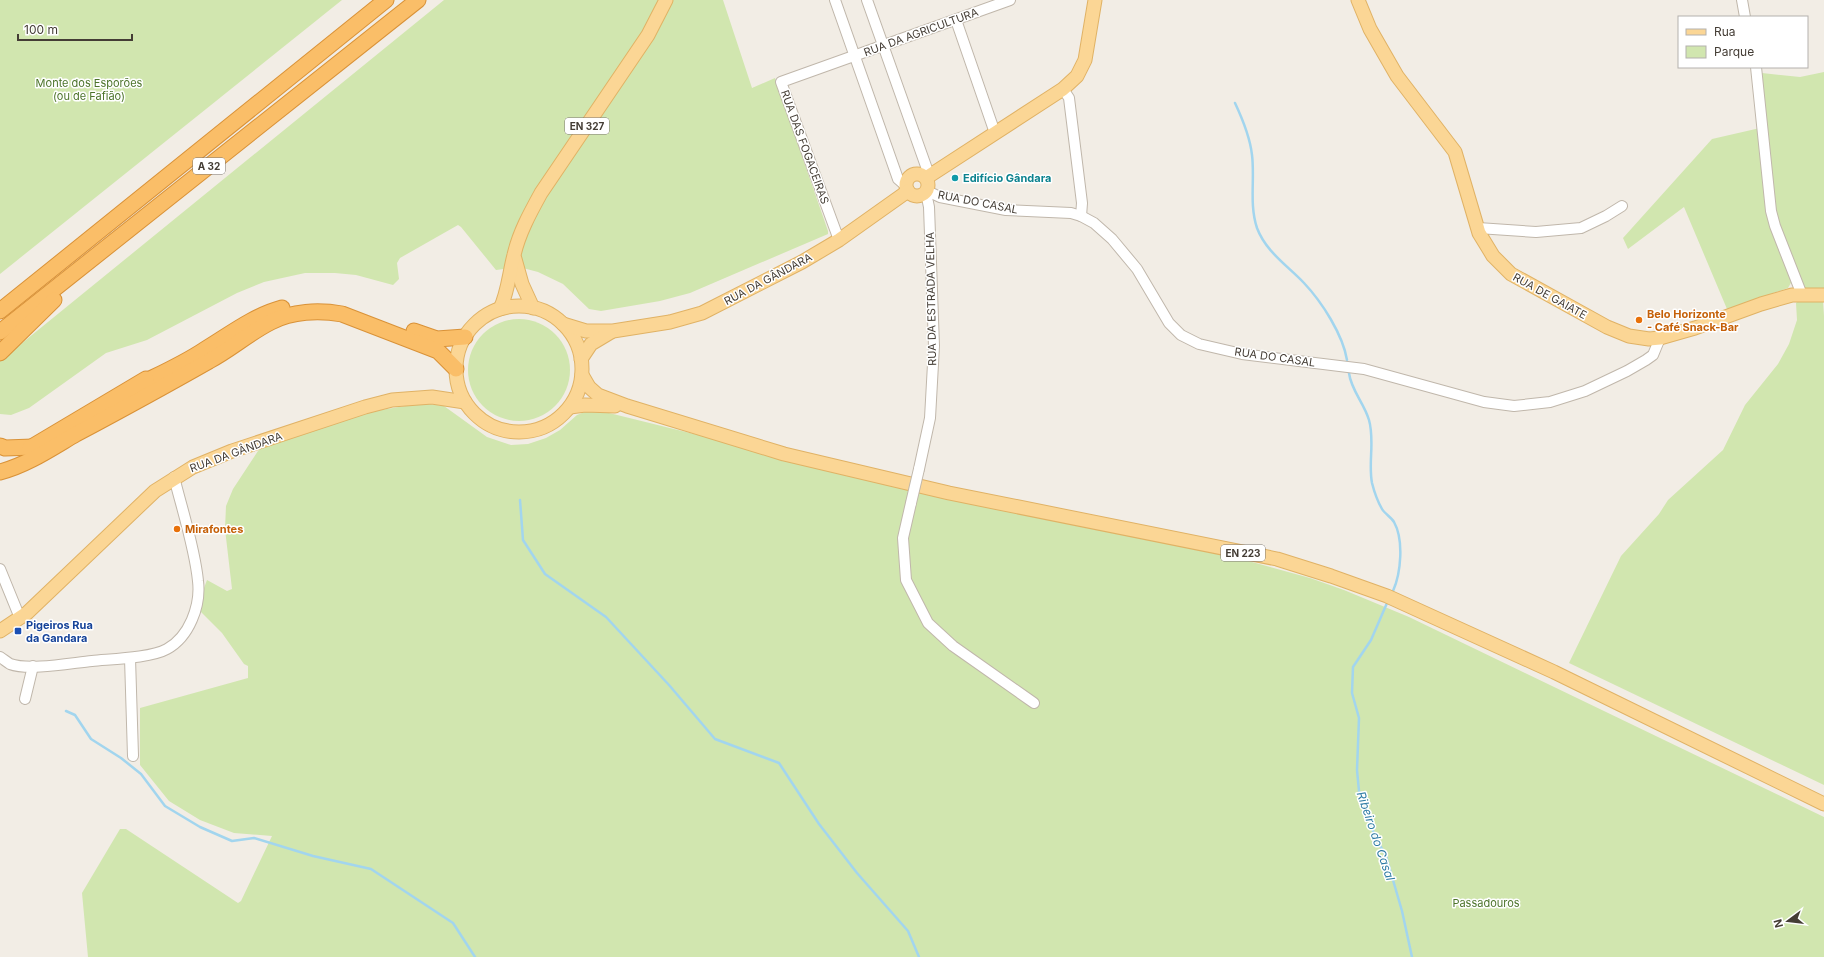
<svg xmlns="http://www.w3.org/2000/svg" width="1824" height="957" viewBox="0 0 1824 957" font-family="Inter,sans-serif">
  <rect width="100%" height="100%" fill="#f2ede5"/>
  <!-- green -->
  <g fill="#d1e6af">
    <polygon points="0,0 342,0 0,274"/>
    <polygon points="444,0 723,0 752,88 775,78 828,231 828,234 690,293 660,301 601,311 589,309 563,284 538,272 519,267 496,270 461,227 458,225 400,258 397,263 399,279 393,285 356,275 335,273 305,273 264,282 237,293 147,340 106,353 29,408 11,415 0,414 0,361"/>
    <polygon points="1824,72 1824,290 1806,291 1779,222 1775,207 1762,73 1800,77"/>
    <polygon points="1760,128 1766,196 1792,281 1788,288 1727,309 1684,207 1628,249 1623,238 1712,139"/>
    <polygon points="1798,301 1823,301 1824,316 1824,785 1569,663 1621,556 1659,514 1668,500 1723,450 1745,405 1778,364 1789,344 1797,320 1796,303"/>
    <circle cx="519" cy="370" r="51"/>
    <polygon points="423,403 444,406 487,437 511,445 528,444 546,438 560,430 577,415 587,411 605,412 901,485 1234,557 1310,578 1344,590 1409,617 1824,817 1824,957 88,957 82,893 120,829 126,829 238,903 241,901 272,836 234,833 200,820 169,801 140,765 140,708 248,678 248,666 244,664 222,633 199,610 198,604 207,580 227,591 232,589 225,529 226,506 233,489 260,448 268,443 375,411"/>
  </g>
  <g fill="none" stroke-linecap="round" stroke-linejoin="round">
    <!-- stream -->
    <g stroke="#a2d5ee" stroke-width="2.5">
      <path d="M1235 103C1243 120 1250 137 1252 155 1255 179 1249 204 1257 228 1266 252 1288 266 1304 283 1322 302 1343 335 1347 360"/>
      <path d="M1349 373C1351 390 1364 403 1369 420 1375 441 1368 462 1372 483 1374 491 1378 502 1382 509 1385 514 1391 517 1394 522 1404 540 1401 573 1393 591"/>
      <polyline points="520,500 523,540 545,574 606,617 669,685 715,739 779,763 819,824 857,873 908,931 919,957"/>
      <polyline points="1387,603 1371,640 1353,667 1352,693 1359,718 1357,770 1359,791 1369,814 1374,835 1386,856 1402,911 1412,957"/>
      <polyline points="66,711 75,715 91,739 121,758 141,774 165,806 200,827 232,841 254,838 313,856 371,869 453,923 475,957"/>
    </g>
    <!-- minor casing -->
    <g stroke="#c0b7ab" stroke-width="12">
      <g id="minor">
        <polyline points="835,0 898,179 906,186"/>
        <polyline points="867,0 927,169 924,176"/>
        <polyline points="1742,0 1745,17"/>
        <polyline points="956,20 995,133"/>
        <polyline points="1756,67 1771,211 1775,226 1802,295"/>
        <polyline points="1063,89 1069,98 1082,203 1081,216"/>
        <polyline points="927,191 940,197 1006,210 1071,213 1081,216 1094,223 1112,239 1137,269 1169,323 1181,335 1199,344 1242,354 1364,369 1484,402 1514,406 1550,402 1585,391 1627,371 1646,360 1653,355 1660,338"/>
        <polyline points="1478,228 1536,232 1581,228 1606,216 1622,206"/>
        <polyline points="839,240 781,82 1010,0"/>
        <polyline points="919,469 930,418 934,346 929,207 926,193"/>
        <polyline points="911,503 903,538 906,580 928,623 953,646 1034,703"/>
        <polyline points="0,569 20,618"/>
        <path d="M0 657C3 659 7 662 10 664 29 671 71 663 92 661 111 659 151 658 167 649 189 637 201 606 198 581 195 549 182 509 174 477"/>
        <polyline points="130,658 133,756"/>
        <polyline points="25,699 33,666"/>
      </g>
    </g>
    <!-- major casing -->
    <g stroke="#e0b265" stroke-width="15">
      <g id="major">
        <polyline points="1358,0 1370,29 1397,76 1455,152 1479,233 1493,256 1511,274 1607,327 1629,336 1649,339 1660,338 1695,328 1761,304 1792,295 1824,295"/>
        <circle cx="917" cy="185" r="11"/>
        <polyline points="926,178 1063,89 1077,76 1085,60 1095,0"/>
        <polyline points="515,259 522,284 533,308"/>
        <circle cx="519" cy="369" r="63"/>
        <path d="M500 309C508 292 509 274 514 255 519 233 530 213 541 193L648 35 666 0"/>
        <polyline points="563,324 586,331 613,331 670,322 702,313 802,262 839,240 908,191"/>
        <polyline points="581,359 591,344 611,332"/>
        <polyline points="582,375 589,387 598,395 627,406 784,454 949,493 1277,559 1331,576 1387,596 1554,672 1824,804"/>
        <polyline points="570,407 585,405 615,406"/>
        <polyline points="0,631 27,613 155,491 193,467 232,451 365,407 392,400 432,397 465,402"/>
      </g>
    </g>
    <!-- highway casing -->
    <g stroke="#d99238" stroke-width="17">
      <g id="highway">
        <polyline points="0,311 386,0"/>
        <polyline points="414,331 437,339 465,337"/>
        <polyline points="0,332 418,0"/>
        <polyline points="0,353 54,300"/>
        <path d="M138 385C160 374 183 364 204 350 229 335 253 316 282 308"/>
        <polyline points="0,446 5,448 33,447"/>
        <polyline points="30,448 146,379"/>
        <path d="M0 472C27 465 52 448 76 434 121 410 165 386 209 361 230 350 249 333 271 322 292 311 319 310 342 314L438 351 456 369"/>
      </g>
    </g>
    <!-- minor -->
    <use href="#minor" stroke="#fff" stroke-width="10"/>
    <!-- major -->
    <use href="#major" stroke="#fbd695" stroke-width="13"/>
    <!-- highway -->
    <use href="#highway" stroke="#fabe68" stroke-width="15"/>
    <!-- minor-bridge casing -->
    <g stroke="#c0b7ab" stroke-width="12" stroke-linecap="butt">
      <polyline id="minor-bridge" points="911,503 919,469"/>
    </g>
    <!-- minor-bridge -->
    <use href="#minor-bridge" stroke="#fff" stroke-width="10"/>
  </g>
  <!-- markers -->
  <circle fill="#0f9aa8" stroke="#fff" stroke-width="1.5" cx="955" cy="178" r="4"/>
  <g fill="#e8710a" stroke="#fff" stroke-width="1.5">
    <circle cx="1639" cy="320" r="4"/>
    <circle cx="177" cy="529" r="4"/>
  </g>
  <rect fill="#1a4fb4" stroke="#fff" stroke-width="1.5" x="14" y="627" width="8" height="8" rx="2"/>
  <g text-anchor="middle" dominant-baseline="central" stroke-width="3" stroke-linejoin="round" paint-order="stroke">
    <!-- shield labels -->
    <g fill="#fff" stroke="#7c7772" stroke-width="1">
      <rect x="565" y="118" width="44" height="16" rx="3"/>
      <rect x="193" y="158" width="32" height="16" rx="3"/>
      <rect x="1221" y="545" width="44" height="16" rx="3"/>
    </g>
    <g font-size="10" font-weight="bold" fill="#443d35">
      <text x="587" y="126">EN 327</text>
      <text x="209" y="166">A 32</text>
      <text x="1243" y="553">EN 223</text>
    </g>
    <!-- street labels -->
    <g font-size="11" fill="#443d35" stroke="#fff">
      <text transform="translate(921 32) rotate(-20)">RUA DA AGRICULTURA</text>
      <text transform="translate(805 147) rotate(70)">RUA DAS FOGACEIRAS</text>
      <text transform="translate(978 202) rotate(11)">RUA DO CASAL</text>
      <text transform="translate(768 279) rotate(-28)">RUA DA GÂNDARA</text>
      <text transform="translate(1550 296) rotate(29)">RUA DE GAIATE</text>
      <text transform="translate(931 299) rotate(-91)">RUA DA ESTRADA VELHA</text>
      <text transform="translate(1275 357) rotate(8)">RUA DO CASAL</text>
      <text transform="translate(236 452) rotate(-20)">RUA DA GÂNDARA</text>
    </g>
    <!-- park labels -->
    <g font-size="11" fill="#4c742a" stroke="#fff">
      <text x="89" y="83">Monte dos Esporões<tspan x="89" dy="13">(ou de Fafião)</tspan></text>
      <text x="1486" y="903">Passadouros</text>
    </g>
    <!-- culture labels -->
    <g font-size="11" font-weight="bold" fill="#0d838f" stroke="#fff" text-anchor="start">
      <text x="963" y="178">Edifício Gândara</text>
    </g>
    <!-- food labels -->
    <g font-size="11" font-weight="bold" fill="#c56008" stroke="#fff" text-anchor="start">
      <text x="1647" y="314">Belo Horizonte<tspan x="1647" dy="13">- Café Snack-Bar</tspan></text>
      <text x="185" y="529">Mirafontes</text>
    </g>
    <!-- transit labels -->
    <g font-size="11" font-weight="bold" fill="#164399" stroke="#fff" text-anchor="start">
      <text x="26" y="625">Pigeiros Rua<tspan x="26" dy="13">da Gandara</tspan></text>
    </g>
    <!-- water labels -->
    <g font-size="12" font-style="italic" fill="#2f7ca5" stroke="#fff">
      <text transform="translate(1376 836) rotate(71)">Ribeiro do Casal</text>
    </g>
  </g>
  <!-- legend -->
  <rect x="1678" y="16" width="130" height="52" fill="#ffffff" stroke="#b4b1ae"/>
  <rect x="1686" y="29" width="20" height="6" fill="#fbd695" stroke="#b4b1ae"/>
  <text x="1714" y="36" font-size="12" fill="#443d35">Rua</text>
  <rect x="1686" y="46" width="20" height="12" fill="#d1e6af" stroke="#b4b1ae"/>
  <text x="1714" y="56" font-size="12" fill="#443d35">Parque</text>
  <!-- north arrow -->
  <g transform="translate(1788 921) rotate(255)" stroke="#ffffff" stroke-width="3" paint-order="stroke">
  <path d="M0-3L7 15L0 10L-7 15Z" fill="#443d35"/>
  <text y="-6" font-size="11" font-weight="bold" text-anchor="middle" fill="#443d35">N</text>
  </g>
  <!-- scale -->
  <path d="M18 34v6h114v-6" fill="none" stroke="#443d35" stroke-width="2"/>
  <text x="24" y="34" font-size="12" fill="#443d35" stroke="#ffffff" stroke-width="3" paint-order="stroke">100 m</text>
</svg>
